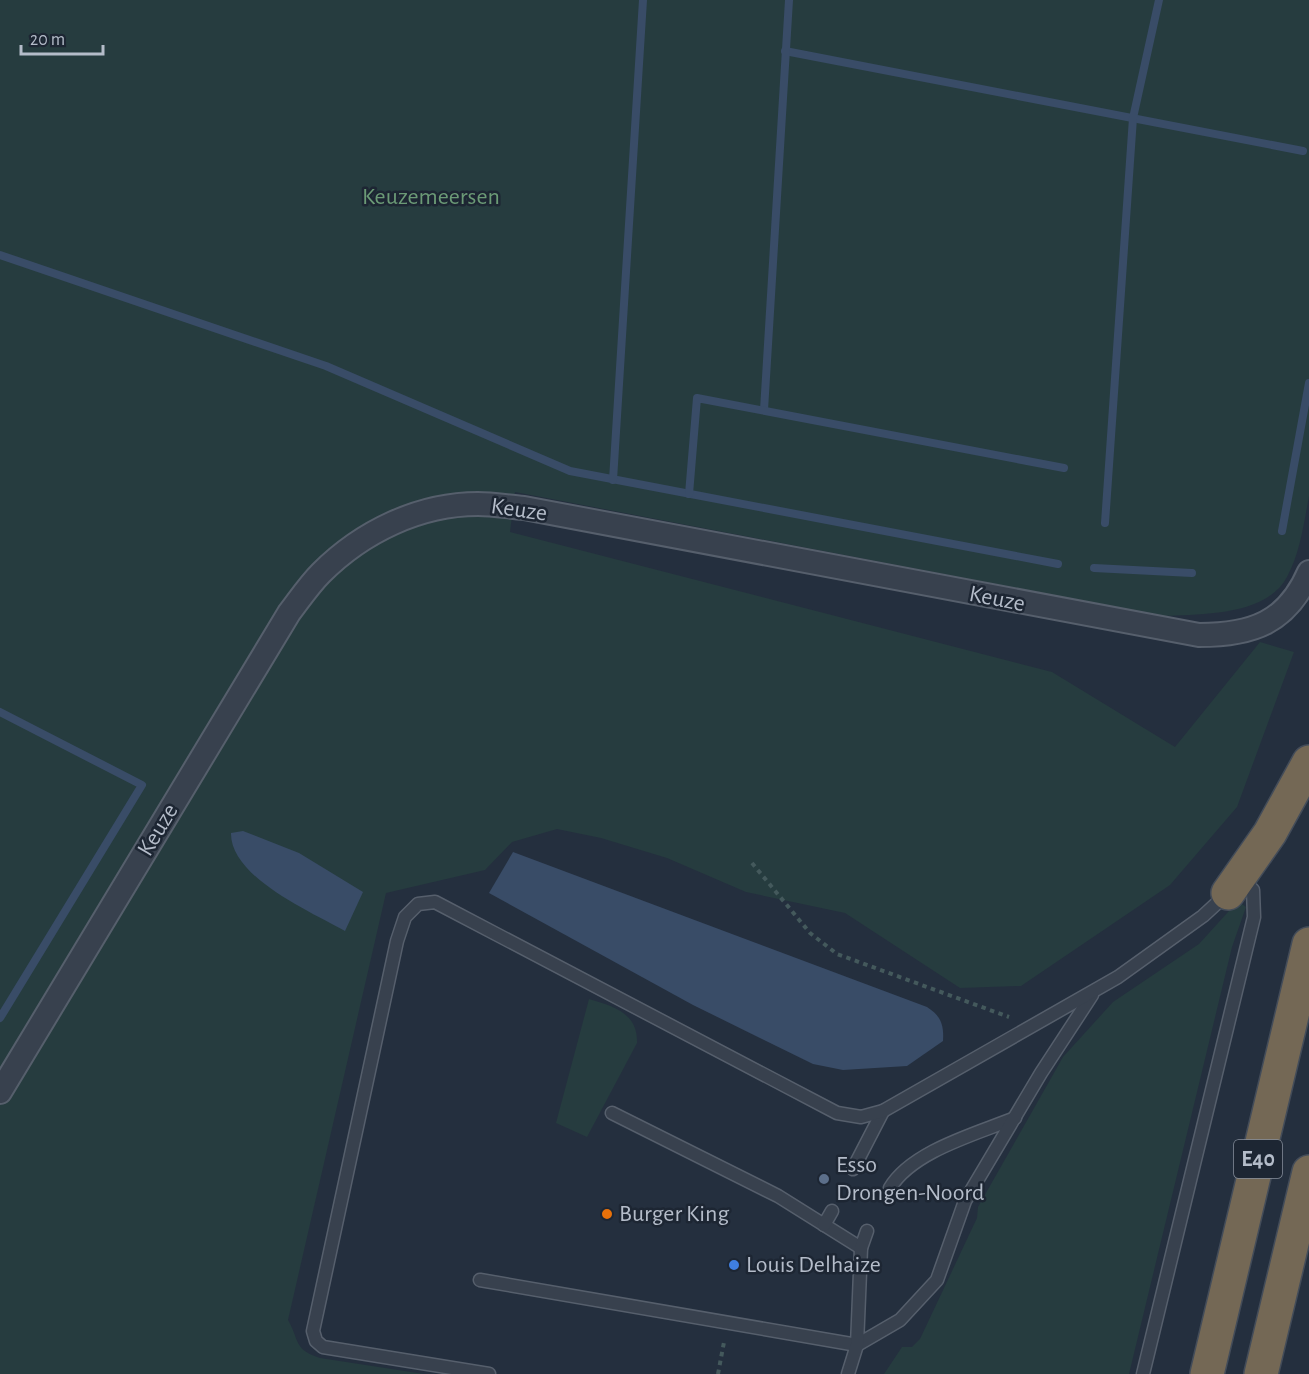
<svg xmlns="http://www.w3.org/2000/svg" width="1309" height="1374" viewBox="0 0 1309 1374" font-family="'Alegreya Sans',sans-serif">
  <rect width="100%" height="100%" fill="#242f3e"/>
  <!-- green -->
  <g fill="#263c3f">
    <path d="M0 0H1309V496C1304 523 1300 553 1287 577 1266 616 1201 614 1163 616L515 492 510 532 1052 672 1175 747 1260 642 1294 652 1237 807 1170 885 1021 986 960 988 845 913 746 892 667 858 601 838 557 829 512 842 485 870 386 893 288 1320C300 1341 293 1349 320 1358L424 1374H0Z"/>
    <polygon points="1238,901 1246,907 1232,947 1129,1374 884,1374 902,1347 912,1347 920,1339 977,1218 978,1207 1063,1057 1113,1002 1199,944"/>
    <path d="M589 999C613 1006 638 1013 637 1043L587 1137 556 1123Z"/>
  </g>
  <!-- water -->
  <g fill="#394c67">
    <path d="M243 831 299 853 363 892 345 931C311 912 230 877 231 833Z"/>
    <path d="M513 852 927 1007C941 1016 944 1025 943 1041L907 1066 843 1070 813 1064 693 1005 489 893Z"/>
  </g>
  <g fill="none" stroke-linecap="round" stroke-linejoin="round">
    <!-- stream -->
    <g stroke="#394c67" stroke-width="8">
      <polyline points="785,51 1303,151"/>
      <polyline points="0,255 326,366 570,471 1058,564"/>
      <polyline points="764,410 789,0"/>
      <polyline points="613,480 643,0"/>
      <polyline points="689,494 697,398 1064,468"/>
      <polyline points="1105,523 1133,118 1159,0"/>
      <polyline points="1282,531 1309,383"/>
      <polyline points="1094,568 1192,573"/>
      <polyline points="0,712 142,785 0,1018"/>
    </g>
    <!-- lane casing -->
    <g stroke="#565f6c" stroke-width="15">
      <g id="lane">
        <polyline points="612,1113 778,1196 861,1248"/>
        <polyline points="853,1169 883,1111"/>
        <path d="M890 1188C912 1151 976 1134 1015 1118"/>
        <polyline points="824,1225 832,1211"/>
        <polyline points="480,1280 857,1345 900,1320 937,1280 965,1201 1041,1073 1092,995"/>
        <polyline points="489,1374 323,1347 316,1341 313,1331 397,941 405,917 418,904 435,902 837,1113 861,1117 883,1111 1118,977 1203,916 1228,893"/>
        <polyline points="848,1374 857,1345 861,1248 867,1231"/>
        <polyline points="1143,1374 1254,917 1253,890 1240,877"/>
      </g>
    </g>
    <!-- street casing -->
    <g stroke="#565f6c" stroke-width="26">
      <path id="street" d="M0 1092 289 613C299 600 309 585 321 573 362 532 419 504 478 504 494 504 509 507 524 508L1199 635C1252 635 1287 623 1309 572"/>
    </g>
    <!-- highway casing -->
    <g stroke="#434c59" stroke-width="36">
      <g id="highway">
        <polyline points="1228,893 1270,833 1309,762"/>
        <polyline points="1207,1374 1309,944"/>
        <polyline points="1261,1374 1309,1172"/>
      </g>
    </g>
    <!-- path -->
    <g stroke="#44595c" stroke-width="4" stroke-dasharray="4.5 4.5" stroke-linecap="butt">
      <polyline points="752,863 810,933 837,954 1009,1017"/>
      <polyline points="718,1374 724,1342"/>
    </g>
    <!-- lane -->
    <use href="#lane" stroke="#38414e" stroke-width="12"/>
    <!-- street -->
    <use href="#street" stroke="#38414e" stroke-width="22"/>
    <!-- highway -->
    <use href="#highway" stroke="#746855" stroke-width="33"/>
  </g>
  <!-- markers -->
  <circle fill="#5c6f8a" stroke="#1d2633" stroke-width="2" cx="824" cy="1179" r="6"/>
  <circle fill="#e8710a" stroke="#1d2633" stroke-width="2" cx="607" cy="1214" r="6"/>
  <circle fill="#3f7fe0" stroke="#1d2633" stroke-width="2" cx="734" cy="1265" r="6"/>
  <g text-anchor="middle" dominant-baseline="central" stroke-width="5" stroke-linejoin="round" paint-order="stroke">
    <!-- shield labels -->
    <rect fill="#1d2633" stroke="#878f9c" stroke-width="1.5" x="1234" y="1140" width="48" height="38" rx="4.5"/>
    <g font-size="22" font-weight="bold" fill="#b4bcc9">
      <text x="1258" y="1159">E40</text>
    </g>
    <!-- park labels -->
    <g font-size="24" fill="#6b9a76" stroke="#1d2633">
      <text x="431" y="197">Keuzemeersen</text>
    </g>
    <!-- street labels -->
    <g font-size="24" fill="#b4bcc9" stroke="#1d2633">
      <text transform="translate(519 510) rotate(8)">Keuze</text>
      <text transform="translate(997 599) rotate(11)">Keuze</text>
      <text transform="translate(158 830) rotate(-59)">Keuze</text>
    </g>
    <!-- poi labels -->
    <g font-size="24" fill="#b4bcc9" stroke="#1d2633" text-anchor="start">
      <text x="836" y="1165">Esso<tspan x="836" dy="28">Drongen-Noord</tspan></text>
      <text x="619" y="1214">Burger King</text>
      <text x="746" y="1265">Louis Delhaize</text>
    </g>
  </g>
  <!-- scale -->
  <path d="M21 45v9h82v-9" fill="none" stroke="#b4bcc9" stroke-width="3"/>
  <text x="30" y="45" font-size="18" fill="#b4bcc9" stroke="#1d2633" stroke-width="4.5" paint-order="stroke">20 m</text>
</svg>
